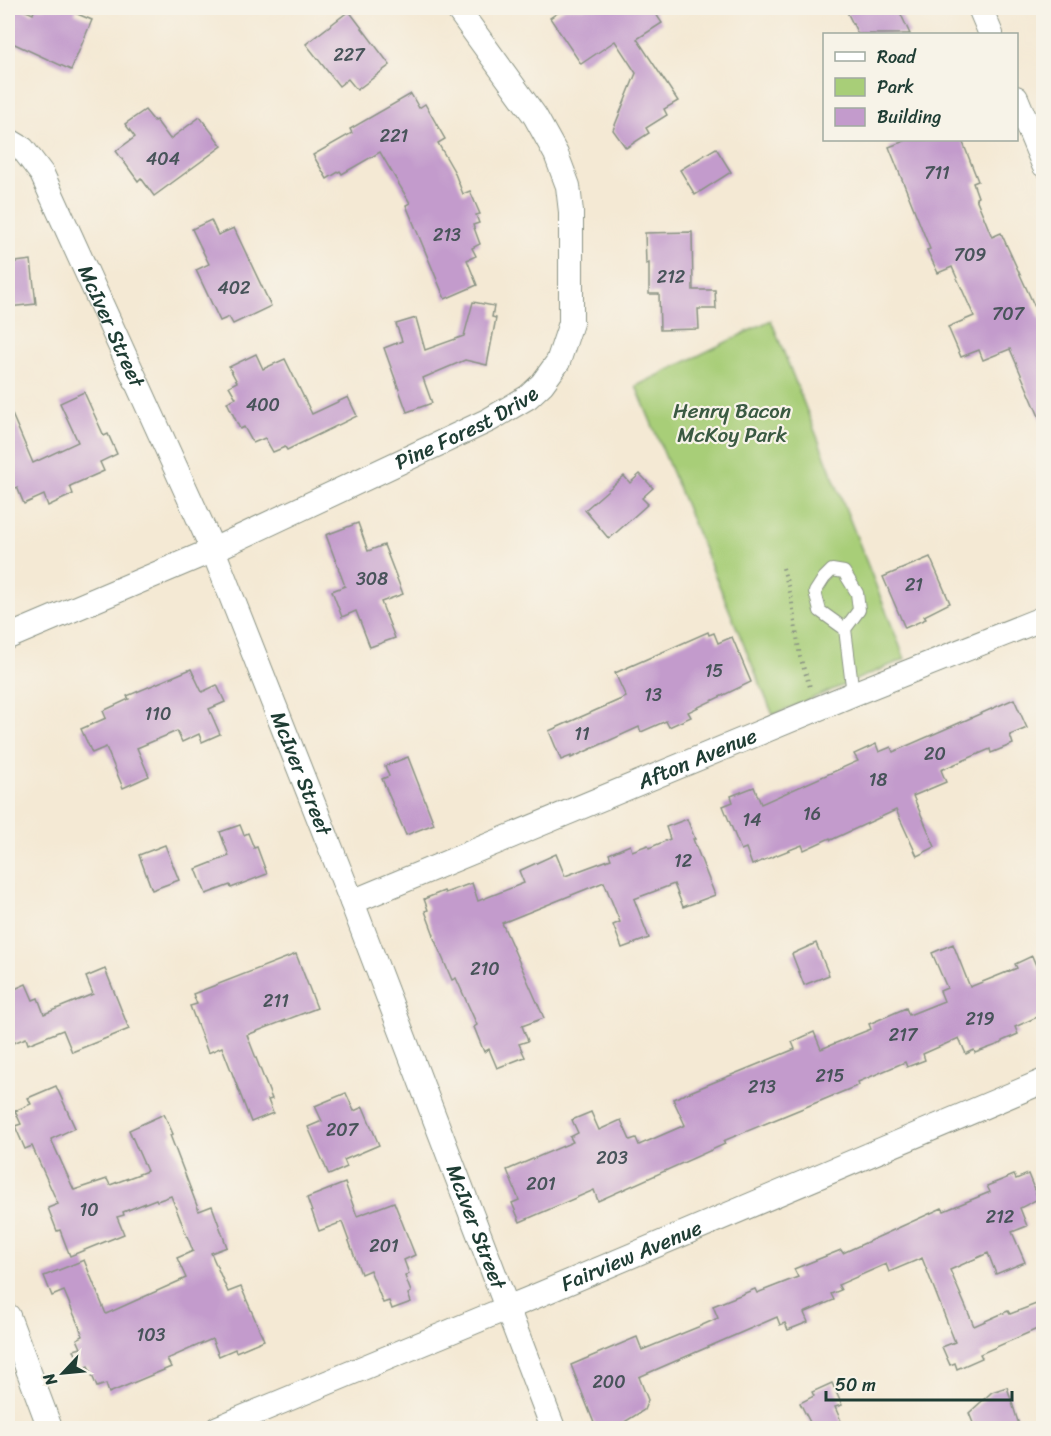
<svg xmlns="http://www.w3.org/2000/svg" width="1051" height="1436" viewBox="0 0 1051 1436" font-family="Sriracha,sans-serif">
  <rect width="100%" height="100%" fill="#f7f3e8"/>
  <filter id="ink" filterUnits="userSpaceOnUse"><feTurbulence type="fractalNoise" baseFrequency=".0167" numOctaves="2"/><feDisplacementMap in="SourceGraphic" scale="12" xChannelSelector="R" yChannelSelector="G"/><feConvolveMatrix kernelMatrix="1 2 1 2 8 2 1 2 1" color-interpolation-filters="sRGB"/></filter>
  <filter id="wash" filterUnits="userSpaceOnUse"><feTurbulence type="fractalNoise" baseFrequency=".008" numOctaves="4" result="noise"/><feDisplacementMap in="SourceGraphic" scale="24" xChannelSelector="R" yChannelSelector="G"/><feGaussianBlur stdDeviation="1.35" result="paint"/><feColorMatrix in="noise" values="0 0 0 0 0 0 0 0 0 0 0 0 0 0 0 0 0 1.4 0 .05"/><feComposite in="paint" operator="in"/></filter>
  <g filter="url(#wash)">
    <rect width="100%" height="100%" fill="#f4e9d4"/>
    <!-- green -->
    <polygon fill="#a8ce78" stroke="#648656" stroke-width="1.5" points="771,320 905,659 773,715 636,386"/>
    <g id="blocks">
      <!-- building -->
      <g fill="#c39bcc">
        <polygon points="8,8 19,8 33,14 35,8 77,8 75,13 92,20 71,70 8,41"/>
        <polygon points="565,8 652,8 662,23 637,39 678,101 664,109 667,115 646,128 649,133 626,148 613,130 636,73 615,41 581,64 550,18"/>
        <polygon points="845,8 898,8 910,34 858,34"/>
        <polygon points="349,11 390,65 357,90 348,79 339,86 306,44"/>
        <polygon points="411,94 419,108 425,104 445,139 438,143 454,171 463,194 470,191 480,214 476,215 479,223 473,225 480,244 472,248 476,256 467,260 477,285 445,299 406,205 410,203 380,152 342,174 340,171 327,179 313,155 352,133 350,129"/>
        <polygon points="145,110 154,121 156,120 170,139 200,117 222,146 154,196 141,178 138,181 116,151 135,137 125,124"/>
        <polygon points="907,140 962,140 978,181 973,183 978,197 976,198 992,237 1001,233 1044,327 1044,428 1010,349 983,360 979,350 961,357 948,327 974,316 952,267 938,273 927,250 930,249 889,147"/>
        <polygon points="716,148 731,172 695,195 680,170"/>
        <polygon points="211,220 218,235 234,228 271,306 233,324 229,317 220,321 196,270 209,264 192,229"/>
        <polygon points="692,232 693,290 715,290 716,309 698,309 699,329 660,330 659,294 649,294 649,263 646,264 645,233"/>
        <polygon points="31,260 36,304 8,307 8,263"/>
        <polygon points="473,302 494,306 492,317 496,318 487,365 465,360 423,378 432,403 407,412 384,348 402,341 396,324 416,318 425,350 464,336"/>
        <polygon points="256,354 263,369 285,359 312,414 348,397 357,416 287,450 285,447 273,452 265,438 253,443 244,427 240,429 227,402 236,398 229,386 237,382 229,367"/>
        <polygon points="84,392 104,436 108,434 117,454 100,462 104,471 70,486 73,494 48,506 44,495 24,504 17,487 14,489 8,475 8,405 33,463 78,442 60,403"/>
        <polygon points="640,474 653,488 642,498 648,504 609,539 585,510 624,476 630,483"/>
        <polygon points="358,523 368,551 384,545 403,594 381,602 395,638 370,647 356,611 342,617 332,591 345,586 326,535"/>
        <polygon points="930,557 950,603 924,616 926,619 905,628 883,577"/>
        <polygon points="708,632 709,635 714,633 718,643 732,637 751,682 688,712 691,717 669,727 666,721 641,732 639,727 571,758 571,756 561,760 549,731 626,697 615,673"/>
        <polygon points="191,669 202,692 217,685 225,702 209,709 220,734 202,742 199,734 182,742 177,731 137,748 149,776 123,788 106,747 92,753 81,729 106,718 103,711 129,699 127,696"/>
        <polygon points="1014,699 1027,728 1010,735 1013,744 991,753 990,749 941,770 946,782 913,796 935,847 917,856 896,810 831,840 830,838 804,850 802,845 752,865 746,848 741,850 723,806 733,802 731,796 754,787 761,804 858,761 854,754 876,744 879,752 891,747 893,752"/>
        <polygon points="408,757 434,824 406,835 382,779 389,776 385,766"/>
        <polygon points="687,819 695,839 693,839 715,895 683,907 674,884 634,899 649,938 622,948 613,925 620,922 604,882 502,923 544,1018 522,1026 528,1041 519,1044 525,1057 497,1068 489,1049 484,1052 474,1027 477,1025 456,978 452,980 433,936 434,935 425,911 428,910 424,899 444,891 445,893 472,883 478,901 524,883 519,871 556,854 565,876 611,859 609,854 630,845 632,851 648,845 649,848 670,839 666,827"/>
        <polygon points="240,825 244,835 248,833 254,848 257,847 267,874 231,888 230,885 206,894 196,869 229,856 220,832"/>
        <polygon points="165,845 179,880 152,890 139,855"/>
        <polygon points="816,943 829,975 804,985 792,954"/>
        <polygon points="953,944 970,987 1017,968 1015,964 1032,956 1038,970 1044,967 1044,1014 1015,1027 1018,1034 1002,1041 1002,1043 975,1053 974,1050 966,1054 959,1038 923,1054 925,1060 907,1067 905,1062 858,1082 859,1085 723,1141 725,1144 598,1201 594,1190 520,1222 512,1203 519,1200 507,1170 573,1142 570,1137 578,1133 572,1120 591,1112 599,1130 621,1120 630,1140 636,1138 639,1145 685,1125 673,1099 795,1049 792,1042 814,1032 821,1049 871,1029 869,1024 906,1008 909,1015 944,1001 940,991 947,988 932,953"/>
        <polygon points="296,954 317,1008 247,1035 272,1099 268,1100 273,1113 251,1122 222,1047 208,1053 190,1006 197,1004 193,994"/>
        <polygon points="105,969 129,1029 72,1052 63,1030 28,1044 26,1038 8,1045 8,992 26,984 33,1000 38,998 44,1014 93,994 86,977"/>
        <polygon points="56,1086 75,1128 51,1139 74,1190 107,1179 110,1185 147,1171 129,1130 164,1114 173,1134 170,1135 199,1211 212,1206 227,1247 211,1253 228,1292 241,1287 264,1340 236,1352 235,1349 219,1356 212,1339 167,1359 171,1367 147,1377 109,1393 106,1384 97,1387 88,1366 82,1369 74,1350 81,1348 77,1339 83,1336 64,1291 52,1296 44,1276 84,1260 106,1314 186,1278 177,1258 193,1251 171,1196 157,1201 156,1199 123,1212 124,1215 117,1217 124,1234 70,1256 60,1230 57,1231 48,1208 58,1204 32,1146 25,1149 15,1126 21,1124 15,1111 31,1104 28,1098"/>
        <polygon points="346,1093 354,1111 363,1107 379,1145 344,1160 347,1167 329,1175 308,1127 322,1121 315,1106"/>
        <polygon points="1028,1174 1038,1199 1020,1208 1027,1226 1012,1232 1025,1262 996,1274 988,1253 950,1270 974,1326 1008,1311 1010,1314 1044,1301 1044,1326 980,1354 982,1358 957,1369 955,1363 950,1365 942,1347 955,1342 922,1258 889,1272 886,1264 838,1285 841,1290 831,1294 834,1300 804,1313 808,1322 788,1330 785,1323 780,1325 777,1317 639,1377 648,1400 644,1410 615,1428 596,1428 571,1365 637,1337 642,1350 698,1327 718,1318 713,1306 755,1289 757,1293 798,1277 794,1269 841,1250 843,1253 942,1208 944,1211 990,1192 987,1186 1014,1175 1016,1179"/>
        <polygon points="345,1183 357,1216 394,1202 415,1255 404,1260 409,1274 405,1276 411,1292 408,1294 411,1302 392,1309 389,1301 383,1303 370,1270 361,1274 342,1222 319,1231 307,1198"/>
        <polygon points="832,1383 842,1405 835,1407 844,1428 813,1428 800,1403 814,1396 812,1392"/>
        <polygon points="1007,1387 1020,1428 975,1428 969,1413 992,1392"/>
      </g>
    </g>
  </g>
  <g filter="url(#ink)">
    <use href="#blocks" fill-opacity="0" stroke="#8a9384" stroke-width="1.5"/>
    <g fill="none" stroke-linecap="round" stroke-linejoin="round">
      <!-- lane casing -->
      <g stroke="#8a9384" stroke-width="14">
        <polyline id="lane" points="845,629 820,611 815,592 824,578 832,570 844,572 857,593 859,610 845,629 853,694"/>
      </g>
      <!-- street casing -->
      <g stroke="#8a9384" stroke-width="26">
        <g id="street">
          <polyline points="980,8 991,34"/>
          <polyline points="1016,98 1044,165"/>
          <path id="s1" d="M8 140 23 149 42 174 213 550 352 902 553 1428"/>
          <path id="s2" d="M8 637 213 550 489 420 528 397 542 384 558 362 571 323V212L568 186 556 154 535 116 457 8"/>
          <path id="s3" d="M352 902 853 694 1044 618"/>
          <polyline points="8,1316 50,1428"/>
          <path id="s4" d="M218 1428 529 1299 1044 1081"/>
        </g>
      </g>
      <!-- path -->
      <polyline stroke="#8a9384" stroke-width="4" stroke-dasharray="1.5 4.5" stroke-linecap="butt" points="783,568 791,596 800,657 810,687"/>
      <!-- lane -->
      <use href="#lane" stroke="#fff" stroke-width="12"/>
      <!-- street -->
      <use href="#street" stroke="#fff" stroke-width="24"/>
    </g>
  </g>
  <g text-anchor="middle" dominant-baseline="central" stroke-width="4.5" stroke-linejoin="round" paint-order="stroke">
    <!-- number labels -->
    <g font-size="18" fill="#48545a">
      <text x="349" y="55">227</text>
      <text x="394" y="136">221</text>
      <text x="163" y="159">404</text>
      <text x="937" y="173">711</text>
      <text x="447" y="235">213</text>
      <text x="970" y="255">709</text>
      <text x="671" y="277">212</text>
      <text x="234" y="288">402</text>
      <text x="1008" y="314">707</text>
      <text x="263" y="405">400</text>
      <text x="372" y="579">308</text>
      <text x="914" y="585">21</text>
      <text x="714" y="671">15</text>
      <text x="653" y="695">13</text>
      <text x="158" y="714">110</text>
      <text x="582" y="734">11</text>
      <text x="935" y="754">20</text>
      <text x="878" y="780">18</text>
      <text x="812" y="814">16</text>
      <text x="752" y="820">14</text>
      <text x="683" y="861">12</text>
      <text x="485" y="969">210</text>
      <text x="276" y="1001">211</text>
      <text x="980" y="1019">219</text>
      <text x="903" y="1035">217</text>
      <text x="830" y="1076">215</text>
      <text x="762" y="1087">213</text>
      <text x="342" y="1130">207</text>
      <text x="612" y="1158">203</text>
      <text x="541" y="1184">201</text>
      <text x="89" y="1210">10</text>
      <text x="1000" y="1217">212</text>
      <text x="384" y="1246">201</text>
      <text x="151" y="1335">103</text>
      <text x="609" y="1382">200</text>
    </g>
    <!-- street labels -->
    <g font-size="21" fill="#1f3d34" stroke="#f7f3e8">
      <text stroke="none"><textPath href="#s1" startOffset="216">McIver Street</textPath></text>
      <text stroke="none"><textPath href="#s2" startOffset="504">Pine Forest Drive</textPath></text>
      <text stroke="none"><textPath href="#s3" startOffset="374">Afton Avenue</textPath></text>
      <text stroke="none"><textPath href="#s1" startOffset="702">McIver Street</textPath></text>
      <text stroke="none"><textPath href="#s1" startOffset="1188">McIver Street</textPath></text>
      <text stroke="none"><textPath href="#s4" startOffset="448">Fairview Avenue</textPath></text>
    </g>
    <!-- park labels -->
    <g font-size="21" fill="#3a5a42" stroke="#f7f3e8">
      <text x="732" y="411">Henry Bacon<tspan x="732" dy="24">McKoy Park</tspan></text>
    </g>
  </g>
  <!-- margin -->
  <rect width="1051" height="1436" fill="none" stroke="#f7f3e8" stroke-width="30"/>
  <!-- legend -->
  <rect x="823" y="33" width="195" height="108" fill="#f7f3e8" stroke="#a1aaa0" stroke-width="1.5"/>
  <rect x="835" y="52" width="30" height="9" fill="#ffffff" stroke="#a1aaa0" stroke-width="1.5"/>
  <text x="877" y="63" font-size="18" fill="#1f3d34">Road</text>
  <rect x="835" y="78" width="30" height="18" fill="#a8ce78" stroke="#a1aaa0" stroke-width="1.5"/>
  <text x="877" y="93" font-size="18" fill="#1f3d34">Park</text>
  <rect x="835" y="108" width="30" height="18" fill="#c39bcc" stroke="#a1aaa0" stroke-width="1.5"/>
  <text x="877" y="123" font-size="18" fill="#1f3d34">Building</text>
  <!-- north arrow -->
  <g transform="translate(63 1373) rotate(244)" stroke="#f7f3e8" stroke-width="4.5" paint-order="stroke">
  <path d="M0-4.5L10 22L0 15L-10 22Z" fill="#1f3d34"/>
  <text y="-9" font-size="16" font-weight="bold" text-anchor="middle" fill="#1f3d34">N</text>
  </g>
  <!-- scale -->
  <path d="M826 1391v9h186v-9" fill="none" stroke="#1f3d34" stroke-width="3"/>
  <text x="835" y="1391" font-size="18" fill="#1f3d34" stroke="#f7f3e8" stroke-width="4.5" paint-order="stroke">50 m</text>
</svg>
